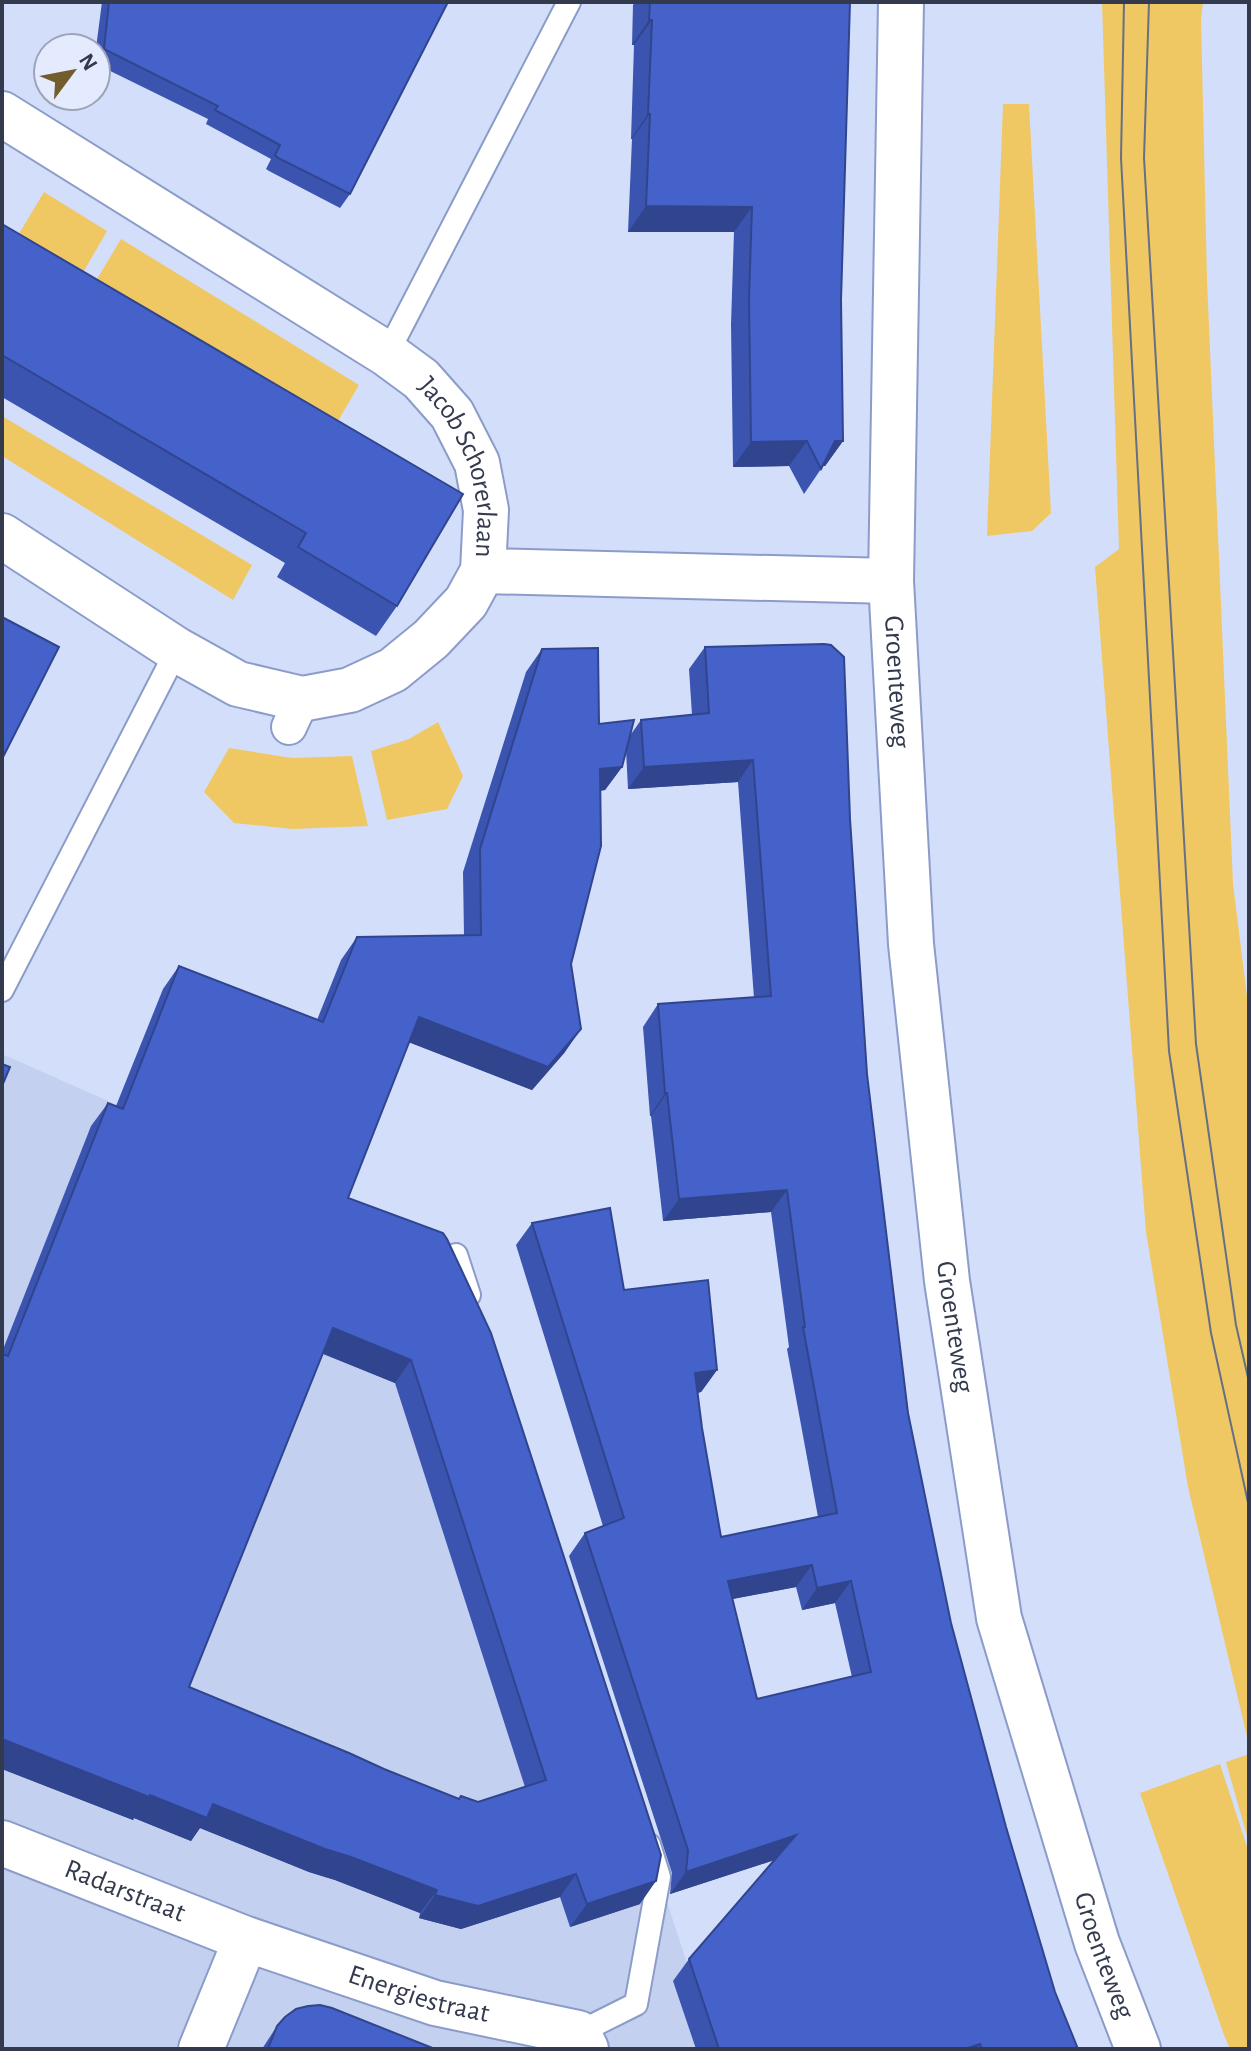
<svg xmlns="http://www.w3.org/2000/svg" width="1251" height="2051" viewBox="0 0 1251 2051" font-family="'Alegreya Sans',sans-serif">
  <rect width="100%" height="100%" fill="#d3defb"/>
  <!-- built -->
  <polygon fill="#c4d0f0" points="2,1054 456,1255 715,2049 2,2049"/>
  <!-- green -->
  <g fill="#efc864">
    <polygon points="1102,2 1203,2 1201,19 1207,280 1233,884 1249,1013 1249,1745 1188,1487 1146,1232 1095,567 1119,549"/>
    <polygon points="1003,104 1029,104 1051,513 1032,531 987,536"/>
    <polygon points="44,192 107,231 73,290 8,252"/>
    <polygon points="121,239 359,385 327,440 85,299"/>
    <polygon points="2,416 252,565 233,600 2,456"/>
    <polygon points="438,722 463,776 447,809 387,820 371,751 409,739"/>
    <polygon points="229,748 292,758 352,756 368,826 292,829 234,823 204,792"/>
    <polygon points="1249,1754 1249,1843 1226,1762"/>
    <polygon points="1220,1764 1249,1853 1249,2049 1230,2049 1224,2035 1140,1793"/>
  </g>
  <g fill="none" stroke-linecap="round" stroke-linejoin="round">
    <!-- service casing -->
    <g stroke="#8b9cc9" stroke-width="26">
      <g id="service">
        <polyline points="387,354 569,2"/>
        <polyline points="2,990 177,650"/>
        <polyline points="456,1255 469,1295"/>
        <polyline points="578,2033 636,2004 659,1877 649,1845"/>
      </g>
    </g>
    <!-- pedestrian casing -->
    <g stroke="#8b9cc9" stroke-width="38">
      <polyline id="pedestrian" points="289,727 302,699"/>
    </g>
    <!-- minor casing -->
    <g stroke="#8b9cc9" stroke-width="48">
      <g id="minor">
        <path id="s1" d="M901 2 891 581 911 944 947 1281 999 1618 1097 1943 1138 2049"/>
        <path id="s2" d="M2 114 387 354 421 379 452 414 477 463 486 510 483 571 466 602 431 639 393 670 350 690 302 699 238 684 177 650 2 536"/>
        <polyline points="483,571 891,581"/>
        <path id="s3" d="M2 1843 246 1939 435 2003 578 2033 586 2049"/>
        <polyline points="201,2049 246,1939"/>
      </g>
    </g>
    <!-- service -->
    <use href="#service" stroke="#fff" stroke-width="22"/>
    <!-- pedestrian -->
    <use href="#pedestrian" stroke="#fff" stroke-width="34"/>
    <!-- minor -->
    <use href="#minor" stroke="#fff" stroke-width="44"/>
    <!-- tram -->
    <g stroke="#666f85" stroke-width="2">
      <polyline points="1124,2 1121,158 1169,1051 1211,1333 1249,1507"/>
      <polyline points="1149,2 1144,158 1196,1044 1236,1325 1249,1382"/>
    </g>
  </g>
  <!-- wall -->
  <g fill="#3b54af" fill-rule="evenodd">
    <polygon points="102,2 448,2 350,194 340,208 269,171 266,169 271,159 206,124 208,119 96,64 96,48"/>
    <polygon points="635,2 850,2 841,300 843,441 825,466 823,466 804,494 789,466 733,467 731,324 734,232 628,232 632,139 631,139 634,45 632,45 633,5"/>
    <polygon points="2,224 397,606 376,636 277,577 285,563 2,397"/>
    <path d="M705 647 850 819 867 1074 908 1413 951 1623 1006 1827 1055 1992 1078 2049H696L673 1981 689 1959 775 1860 670 1894 672 1873 569 1556 585 1533 603 1526 516 1245 532 1223 624 1290 717 1370 701 1392 698 1393 702 1428 721 1537 818 1517 787 1349 789 1347 771 1212 663 1221 651 1116H650L643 1027 658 1004 754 998 738 782 628 789 626 750 622 767 605 790 600 791 571 964 565 1052 532 1090 409 1042 348 1198 640 1904 570 1927 560 1897 461 1929 419 1918 420 1913 335 1880 309 1872 200 1828 191 1841 134 1818 133 1820 2 1769V1352L91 1126 108 1103 116 1106 163 989 179 966 317 1020 341 960 357 937 464 935 463 872 526 672 542 649 599 724 629 737 641 720 692 715 689 669ZM323 1354 395 1383 525 1787 478 1802 459 1799 384 1769 189 1687ZM796 1587 802 1610 835 1603 852 1677 757 1699 732 1599Z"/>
    <polygon points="277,2026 435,2049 262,2049"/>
  </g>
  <!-- shaded-wall -->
  <g fill="#30458e">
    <polygon points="649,20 652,20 634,45 632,45"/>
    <polygon points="648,114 650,114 632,139 631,139"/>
    <polygon points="646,206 752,207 734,232 628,232"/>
    <polygon points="807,441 789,466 733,467 751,442"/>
    <polygon points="835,441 843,441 825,466 820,466"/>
    <polygon points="753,760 738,782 628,789 644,767"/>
    <polygon points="622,767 605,790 584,792 600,769"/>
    <polygon points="419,1017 581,1029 565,1052 532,1090 403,1040"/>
    <polygon points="665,1093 667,1093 651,1116 650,1116"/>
    <polygon points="787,1190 771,1212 663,1221 679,1199"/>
    <polygon points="333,1328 411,1360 395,1383 317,1351"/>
    <polygon points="717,1370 701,1392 680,1395 695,1373"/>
    <polygon points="812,1565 796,1587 712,1603 728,1581"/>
    <polygon points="851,1581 835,1603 802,1610 817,1588"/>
    <polygon points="2,1739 150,1795 213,1804 437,1890 420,1913 335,1880 309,1872 200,1828 191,1841 134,1818 133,1820 2,1769"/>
    <polygon points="796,1835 780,1858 670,1894 686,1872"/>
    <polygon points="576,1874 560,1897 461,1929 419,1918 435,1895"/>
    <polygon points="656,1881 640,1904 570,1927 587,1904"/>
    <polygon points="980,2044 976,2049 965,2049"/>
  </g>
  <!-- building -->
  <g fill="#4562cb" stroke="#30458e" stroke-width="2" fill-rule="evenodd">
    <polygon points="109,2 448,2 350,194 278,158 275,155 280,145 215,110 218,106 104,49"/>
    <polygon points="650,2 850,2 841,300 843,441 835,441 821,469 807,441 751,442 749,299 752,207 646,206 650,114 648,114 652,20 649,20"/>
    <polygon points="2,224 463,494 397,606 298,547 306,533 2,355"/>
    <polygon points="2,617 59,647 2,759"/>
    <path d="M824 644 831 645 844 657 850 819 867 1074 908 1413 951 1623 1006 1827 1055 1992 1078 2049H982L980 2044 965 2049H719L689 1959 796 1835 686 1872 688 1850 585 1533 624 1518 532 1223 610 1208 624 1290 708 1280 717 1370 695 1373 702 1428 721 1537 837 1513 803 1327H805L787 1190 679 1199 667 1093H665L658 1004 771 996 753 760 644 767 641 720 709 713 705 647ZM812 1565 817 1588 851 1581 871 1672 757 1699 728 1581Z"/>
    <path d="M598 648 599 724 634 720 622 767 600 769 601 846 571 964 581 1029 548 1067 419 1017 348 1198 443 1233 447 1239 491 1333 661 1855 656 1881 587 1904 576 1874 478 1906 435 1895 437 1890 351 1857 325 1849 213 1804 207 1818 150 1795 149 1797 2 1739V1354L8 1356 108 1103 123 1109 179 966 323 1022 357 937 481 935 480 849 542 649ZM333 1328 411 1360 546 1780 478 1802 461 1796 459 1799 384 1769 349 1753 189 1687Z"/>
    <polygon points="2,1064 10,1067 2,1086"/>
    <polygon points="320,2005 332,2008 435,2049 268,2049 277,2026 285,2017 296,2009 308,2006"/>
  </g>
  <g text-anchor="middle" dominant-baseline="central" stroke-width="8" stroke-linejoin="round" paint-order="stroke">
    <!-- street labels -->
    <g font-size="28" fill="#333a4d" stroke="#e4ebff">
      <text stroke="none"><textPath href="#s2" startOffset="596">Jacob Schorerlaan</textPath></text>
      <text stroke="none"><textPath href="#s1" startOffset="680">Groenteweg</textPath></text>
      <text stroke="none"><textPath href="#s1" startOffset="1328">Groenteweg</textPath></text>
      <text stroke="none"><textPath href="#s3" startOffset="132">Radarstraat</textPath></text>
      <text stroke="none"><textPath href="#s1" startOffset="1976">Groenteweg</textPath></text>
      <text stroke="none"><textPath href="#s3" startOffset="444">Energiestraat</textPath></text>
    </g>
  </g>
  <!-- border -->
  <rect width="1251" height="2051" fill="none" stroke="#333a4d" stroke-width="8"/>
  <!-- north arrow -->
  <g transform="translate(72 72) rotate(58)"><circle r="38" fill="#e4ebff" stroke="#9da4b8" stroke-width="2"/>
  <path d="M0-6L14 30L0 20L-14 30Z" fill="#715e2c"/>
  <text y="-12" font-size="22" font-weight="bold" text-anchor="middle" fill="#333a4d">N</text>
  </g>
</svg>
